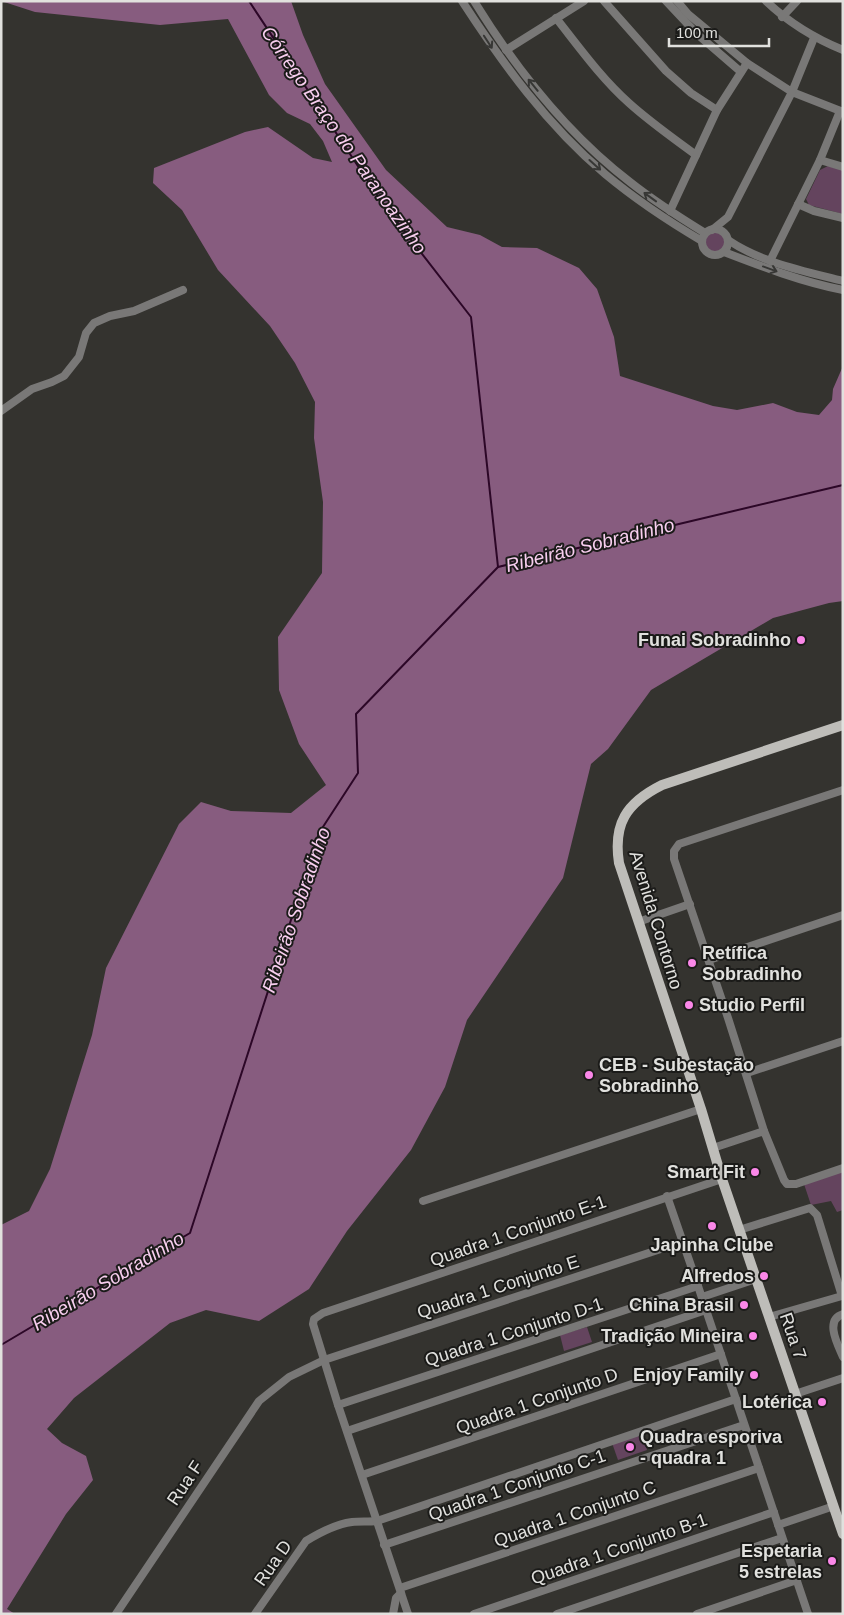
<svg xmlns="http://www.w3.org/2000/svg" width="844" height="1615" viewBox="0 0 844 1615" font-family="Helvetica,sans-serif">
  <rect width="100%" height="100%" fill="#34332f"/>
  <!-- green -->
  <g fill="#64445e">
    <polygon points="828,166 843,170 843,214 809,205 806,199 820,170"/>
    <circle cx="715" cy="242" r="11"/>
    <polygon points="843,1171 843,1210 837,1212 831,1201 811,1205 804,1184"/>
    <polygon points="587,1327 592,1342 564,1351 560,1335"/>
    <polygon points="642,1433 647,1450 618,1460 612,1443"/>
  </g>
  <!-- forest -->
  <polygon fill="#875c7f" points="1,1 291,1 303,35 325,84 386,170 447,227 480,235 502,247 537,248 579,268 597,289 614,337 620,376 713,406 737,410 773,403 797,412 819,415 832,400 833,389 843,366 843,601 829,603 773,618 651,690 608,749 591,764 563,878 467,1020 445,1087 411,1150 347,1231 309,1289 259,1321 206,1310 170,1323 74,1398 47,1429 62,1443 86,1456 93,1480 66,1514 7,1609 15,1614 1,1614 1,1225 29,1211 50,1169 92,1035 106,968 179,824 201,802 231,811 291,813 326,785 299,744 279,690 278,637 322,573 323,502 314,438 315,402 295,363 270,326 218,270 182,210 153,183 154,168 245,132 268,127 313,158 332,162 323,141 310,124 287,113 269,95 228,19 160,25 35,12"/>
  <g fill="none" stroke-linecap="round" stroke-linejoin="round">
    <!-- stream -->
    <g stroke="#2c0727" stroke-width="2">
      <polyline points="249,1 381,201 471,317 498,567"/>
      <polyline points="1,1345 190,1233 319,833 358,773 356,714 498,567 843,485"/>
    </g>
    <!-- minor -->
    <g stroke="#797877" stroke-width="8">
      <path d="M462 1C503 64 547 125 605 174 635 199 668 221 702 241"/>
      <path d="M474 1C516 69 566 133 630 182 654 201 679 217 705 233"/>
      <polyline points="604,1 666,71 691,93 717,110"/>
      <polyline points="666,1 697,34 741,72"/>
      <polyline points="677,1 688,14 747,63 792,92 843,112"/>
      <path d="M766 1C789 23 814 38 843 50"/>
      <polyline points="782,17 797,1"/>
      <path d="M556 18C579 47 601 78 629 103 650 122 673 138 696 155"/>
      <polyline points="506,50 584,1"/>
      <polyline points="820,160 843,167"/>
      <polyline points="798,204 814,211 843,218"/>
      <polyline points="670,211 717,110 747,63"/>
      <circle cx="715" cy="242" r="13"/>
      <polyline points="712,230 728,217 792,92 814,38"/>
      <path d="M728 240C762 263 804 271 843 281"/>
      <path d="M724 252C763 267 802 282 843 290"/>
      <polyline points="770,261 820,160 840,111"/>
      <polyline points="1,411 32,389 52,382 64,376 79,357 86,333 94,323 110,316 134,311 183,290"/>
      <polyline points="638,922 690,904"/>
      <polyline points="709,960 843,915"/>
      <polyline points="747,1073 843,1041"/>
      <polyline points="764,1131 728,1018 674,859 674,851 679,844 843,790"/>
      <polyline points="713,1148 764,1131 784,1180 787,1184 796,1184 843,1168"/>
      <polyline points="667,1196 698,1286 808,1614"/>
      <polyline points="423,1201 701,1109"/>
      <polyline points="739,1230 810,1208 817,1215 842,1296 769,1317"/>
      <polyline points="702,1297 756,1279"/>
      <path d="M843 1314C824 1320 838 1345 843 1357"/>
      <polyline points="795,1394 843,1378"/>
      <polyline points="338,1405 698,1286"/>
      <polyline points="347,1431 706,1310"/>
      <polyline points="362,1475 721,1354"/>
      <polyline points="778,1525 834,1506"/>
      <polyline points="384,1545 744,1425"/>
      <polyline points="400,1588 759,1468"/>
      <polyline points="116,1614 259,1401 289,1377 324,1360 682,1242"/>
      <path d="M255 1614 306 1541C319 1533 337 1524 352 1522 360 1521 368 1522 377 1521L736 1399"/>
      <polyline points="393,1614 396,1598 401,1593"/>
      <polyline points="408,1614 338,1405 313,1324 314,1319 323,1313 722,1179"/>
      <polyline points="474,1614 774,1512"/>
      <polyline points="557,1614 782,1538"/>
      <polyline points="697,1614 797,1580"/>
    </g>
    <!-- major -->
    <path stroke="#bebdb9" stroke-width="10" d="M843 725 662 785C626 803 613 824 619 863L701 1109 722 1179 843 1534"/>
  </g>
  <!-- one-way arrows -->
  <defs><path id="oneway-shaft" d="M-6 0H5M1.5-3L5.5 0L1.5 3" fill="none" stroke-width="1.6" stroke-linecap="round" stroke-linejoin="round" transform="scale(1.25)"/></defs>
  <g stroke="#373735">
    <use href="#oneway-shaft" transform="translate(488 42) rotate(57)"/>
    <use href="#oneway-shaft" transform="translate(533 85) rotate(-129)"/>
    <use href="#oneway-shaft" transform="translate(595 165) rotate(42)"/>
    <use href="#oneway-shaft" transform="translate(650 197) rotate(-144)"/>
    <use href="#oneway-shaft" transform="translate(770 269) rotate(20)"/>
  </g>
  <!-- markers -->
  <g fill="#fa87e8" stroke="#1b1b19" stroke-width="2">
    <circle cx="801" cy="640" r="5"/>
    <circle cx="692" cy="963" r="5"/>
    <circle cx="689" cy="1005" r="5"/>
    <circle cx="589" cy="1075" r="5"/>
    <circle cx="755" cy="1172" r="5"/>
    <circle cx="712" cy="1226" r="5"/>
    <circle cx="764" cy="1276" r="5"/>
    <circle cx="744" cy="1305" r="5"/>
    <circle cx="753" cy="1336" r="5"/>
    <circle cx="754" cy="1375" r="5"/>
    <circle cx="822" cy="1402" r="5"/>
    <circle cx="630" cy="1447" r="5"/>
    <circle cx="832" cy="1561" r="5"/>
  </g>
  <g text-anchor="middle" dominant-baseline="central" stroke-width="4" stroke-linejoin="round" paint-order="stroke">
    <!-- poi labels -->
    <g font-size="18" font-weight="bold" fill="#e1e1de" stroke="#1b1b19" text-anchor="end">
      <text x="791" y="640">Funai Sobradinho</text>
      <text x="702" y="953" text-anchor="start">Retífica<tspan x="702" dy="21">Sobradinho</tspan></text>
      <text x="699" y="1005" text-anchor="start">Studio Perfil</text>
      <text x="599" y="1065" text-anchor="start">CEB - Subestação<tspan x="599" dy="21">Sobradinho</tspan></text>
      <text x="745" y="1172">Smart Fit</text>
      <text x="712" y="1245" text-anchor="middle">Japinha Clube</text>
      <text x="754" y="1276">Alfredos</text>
      <text x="734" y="1305">China Brasil</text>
      <text x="743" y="1336">Tradição Mineira</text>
      <text x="744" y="1375">Enjoy Family</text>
      <text x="812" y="1402">Lotérica</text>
      <text x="640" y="1437" text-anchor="start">Quadra esporiva<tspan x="640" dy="21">- quadra 1</tspan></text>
      <text x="822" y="1551">Espetaria<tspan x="822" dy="21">5 estrelas</tspan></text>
    </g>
    <!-- street labels -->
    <g font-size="18" fill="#e1e1de" stroke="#1b1b19">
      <text transform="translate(656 920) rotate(73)">Avenida Contorno</text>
      <text transform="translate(518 1231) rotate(-19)">Quadra 1 Conjunto E-1</text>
      <text transform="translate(498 1287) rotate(-18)">Quadra 1 Conjunto E</text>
      <text transform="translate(514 1332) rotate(-18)">Quadra 1 Conjunto D-1</text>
      <text transform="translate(793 1336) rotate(71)">Rua 7</text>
      <text transform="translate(537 1401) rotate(-19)">Quadra 1 Conjunto D</text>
      <text transform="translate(185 1483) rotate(-56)">Rua F</text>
      <text transform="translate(517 1485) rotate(-19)">Quadra 1 Conjunto C-1</text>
      <text transform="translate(575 1514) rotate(-19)">Quadra 1 Conjunto C</text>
      <text transform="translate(619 1549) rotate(-19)">Quadra 1 Conjunto B-1</text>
      <text transform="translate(273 1563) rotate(-55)">Rua D</text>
    </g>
    <!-- water labels -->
    <g font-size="19" font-style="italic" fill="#f8ceef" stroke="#1b1b19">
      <text transform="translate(344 140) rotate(55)">Córrego Braço do Paranoazinho</text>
      <text transform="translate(590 545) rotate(-14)">Ribeirão Sobradinho</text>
      <text transform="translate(296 910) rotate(-71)">Ribeirão Sobradinho</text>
      <text transform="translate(108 1281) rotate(-31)">Ribeirão Sobradinho</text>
    </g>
  </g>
  <!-- border -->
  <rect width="844" height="1615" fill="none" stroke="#e1e1de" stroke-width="5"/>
  <!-- scale -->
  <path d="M669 38v8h100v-8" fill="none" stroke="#e1e1de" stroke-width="2.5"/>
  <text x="676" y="38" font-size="15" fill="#e1e1de" stroke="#1b1b19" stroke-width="4" paint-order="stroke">100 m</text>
</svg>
